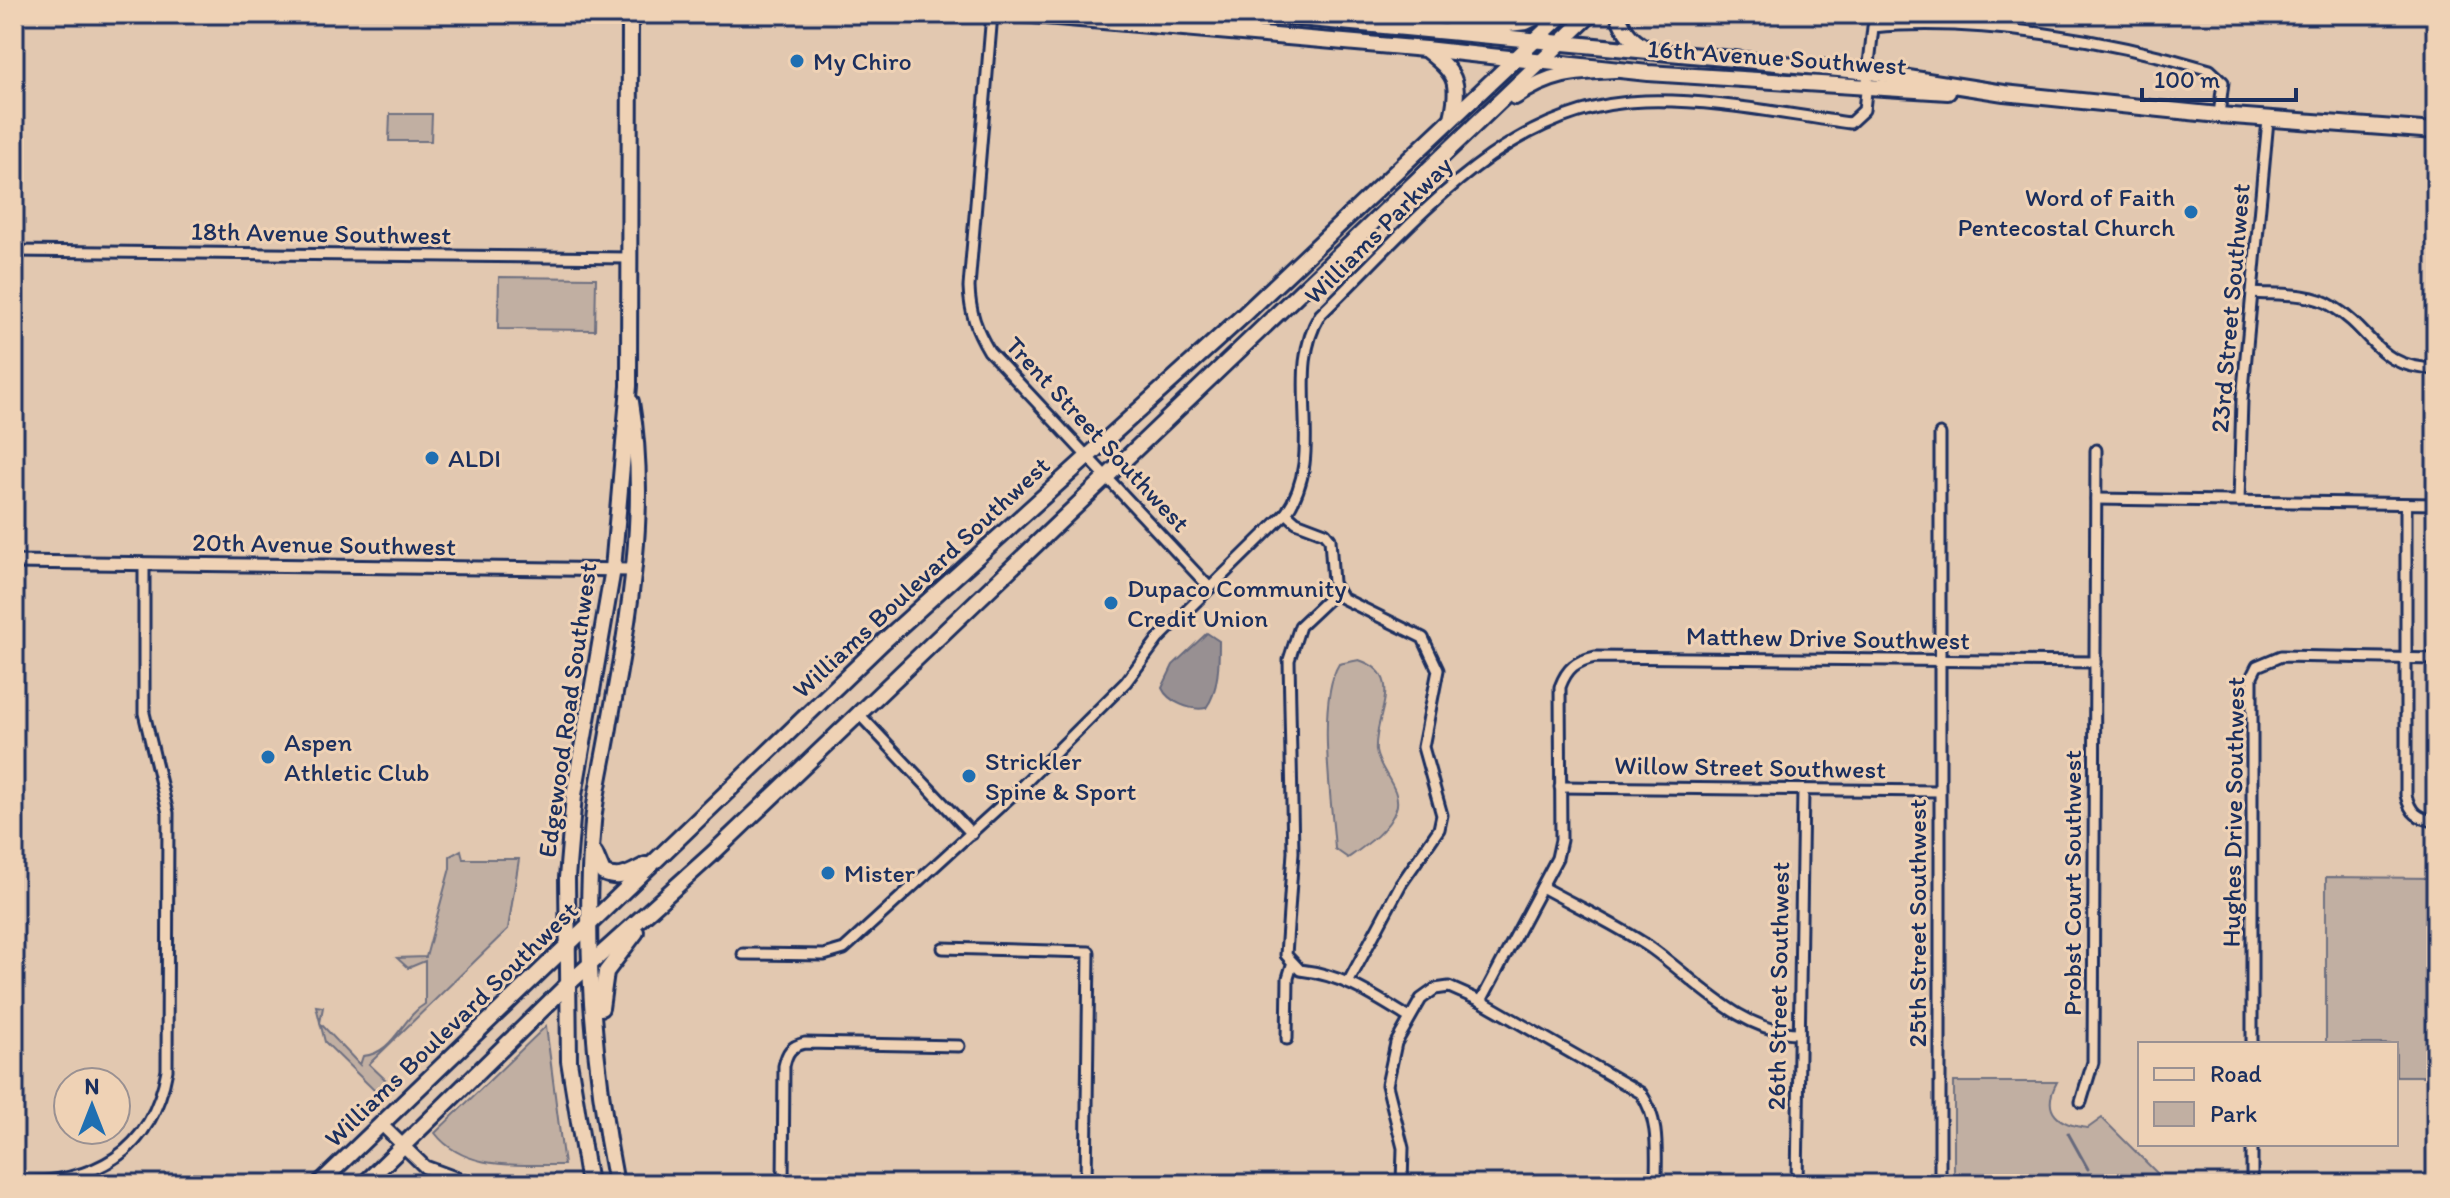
<svg xmlns="http://www.w3.org/2000/svg" width="2450" height="1198" viewBox="0 0 2450 1198" font-family="Itim,sans-serif">
  <rect width="100%" height="100%" fill="#e2c8b0"/>
  <filter id="ink" filterUnits="userSpaceOnUse"><feTurbulence type="fractalNoise" baseFrequency=".0125" numOctaves="2"/><feDisplacementMap in="SourceGraphic" scale="16" xChannelSelector="R" yChannelSelector="G"/><feConvolveMatrix kernelMatrix="1 2 1 2 8 2 1 2 1" color-interpolation-filters="sRGB"/></filter>
  <g filter="url(#ink)">
    <!-- green -->
    <g fill="#c1afa2" stroke="#6e6f80" stroke-width="2">
      <polygon points="390,114 432,114 431,141 389,141"/>
      <polygon points="499,277 596,278 595,330 498,329"/>
      <path d="M1359 660C1408 676 1373 716 1376 751 1378 769 1403 790 1396 809 1389 830 1365 846 1348 858L1335 849C1332 804 1316 701 1339 664Z"/>
      <path d="M461 850 463 859H519L508 929 369 1064 390 1084 377 1093 325 1042 316 1006 323 1007 320 1023 360 1065 363 1056C394 1054 402 1017 425 1004V961L408 968 397 958 426 957 450 868V856Z"/>
      <polygon points="2326,877 2436,878 2436,1076 2396,1076 2396,1044 2326,1044"/>
      <path d="M546 1026 564 1165C520 1164 465 1172 435 1133Z"/>
      <path d="M1954 1082H2057C2040 1113 2060 1125 2088 1128L2102 1118 2168 1184H1954Z"/>
    </g>
    <!-- water -->
    <path fill="#989092" stroke="#66697d" stroke-width="2" d="M1207 633 1219 641C1219 661 1219 691 1206 708 1191 711 1168 702 1162 688L1173 665Z"/>
    <g fill="none" stroke-linecap="round" stroke-linejoin="round">
      <!-- stream -->
      <polyline stroke="#66697d" stroke-width="3" points="2068,1133 2088,1169"/>
      <!-- minor casing -->
      <g stroke="#1b2f5e" stroke-width="15">
        <g id="minor">
          <path d="M992 14 969 287C970 313 976 329 989 351L1210 588"/>
          <polyline points="14,251 628,258"/>
          <path d="M2252 293C2277 295 2311 292 2332 306 2376 333 2374 367 2436 369"/>
          <polyline points="2096,499 2436,504"/>
          <polyline points="2239,501 2242,400 2268,120"/>
          <path d="M2406 504V795C2410 813 2418 819 2436 821"/>
          <polyline points="1286,513 1296,522 1325,533 1330,539 1333,583 1342,598 1423,638 1438,670 1423,747 1442,815 1439,829 1401,884 1349,981"/>
          <path d="M1337 591 1300 626 1289 660 1293 852 1286 955 1300 970C1343 975 1372 995 1408 1017"/>
          <polyline points="859,714 972,834"/>
          <polyline points="1560,787 1939,791"/>
          <path d="M1542 887C1578 907 1617 925 1651 948 1696 980 1741 1033 1799 1033"/>
          <polyline points="943,948 1089,952 1086,1184"/>
          <path d="M743 954 824 955 844 949 1018 790 1126 682 1158 639 1286 513C1328 453 1283 375 1320 315 1414 224 1504 105 1645 101 1714 99 1782 114 1850 123L1864 110 1873 27C1978 17 2109 40 2210 70L2223 82 2219 115"/>
          <path d="M1481 1001 1641 1093C1660 1121 1656 1151 1656 1184"/>
          <polyline points="1287,1039 1288,978 1292,965"/>
          <polyline points="2252,1044 2252,676 2257,666 2281,656 2436,659"/>
          <polyline points="2081,1102 2093,1062 2096,450"/>
          <path d="M14 1183C94 1183 152 1154 167 1070L168 813 144 713V564"/>
          <path d="M783 1184 784 1066C787 1052 791 1046 805 1043L959 1046"/>
          <path d="M1402 1184 1403 1148 1387 1085 1396 1043 1421 999 1435 989 1449 987 1481 1001 1557 858 1561 840 1560 687C1567 668 1576 661 1595 657L2095 662"/>
          <polyline points="1797,1184 1803,790"/>
          <polyline points="1940,1184 1940,434"/>
          <polyline points="2252,1184 2252,1144"/>
        </g>
      </g>
      <!-- tertiary casing -->
      <g stroke="#1b2f5e" stroke-width="17">
        <g id="tertiary">
          <polyline points="14,562 633,570"/>
          <polyline points="382,1125 425,1167 471,1184"/>
        </g>
      </g>
      <!-- secondary casing -->
      <g stroke="#1b2f5e" stroke-width="20">
        <g id="secondary">
          <polyline points="1022,14 1425,49 1648,73 1948,92"/>
          <polyline points="1257,14 1870,72 2004,93 2219,115 2436,131"/>
        </g>
      </g>
      <!-- primary casing -->
      <g stroke="#1b2f5e" stroke-width="20">
        <g id="primary">
          <path d="M1618 14C1624 33 1633 42 1651 51"/>
          <polyline points="1448,31 1526,22 1542,14"/>
          <path d="M1425 49C1455 73 1461 80 1452 118"/>
          <path d="M1515 97C1551 73 1573 72 1615 70"/>
          <path d="M595 854 603 873C620 881 630 873 646 865"/>
          <polyline points="601,1008 606,972 636,932"/>
          <polyline points="319,1184 884,641 1244,315 1563,14"/>
          <polyline points="364,1184 567,985 711,855 1591,14"/>
          <polyline points="589,1184 569,1061 567,878 574,795 613,569 629,386 630,14"/>
          <path d="M616 1184C593 1066 583 943 593 822 596 788 605 755 610 721 629 617 649 508 631 402"/>
        </g>
      </g>
      <!-- minor -->
      <use href="#minor" stroke="#efd2b5" stroke-width="9"/>
      <!-- tertiary -->
      <use href="#tertiary" stroke="#efd2b5" stroke-width="11"/>
      <!-- secondary -->
      <use href="#secondary" stroke="#efd2b5" stroke-width="14"/>
      <!-- primary -->
      <use href="#primary" stroke="#efd2b5" stroke-width="14"/>
    </g>
  </g>
  <!-- markers -->
  <g fill="#1f6fb2" stroke="#efd2b5" stroke-width="3">
    <circle cx="797" cy="61" r="8"/>
    <circle cx="2191" cy="212" r="8"/>
    <circle cx="432" cy="458" r="8"/>
    <circle cx="1111" cy="603" r="8"/>
    <circle cx="268" cy="757" r="8"/>
    <circle cx="969" cy="776" r="8"/>
    <circle cx="828" cy="873" r="8"/>
  </g>
  <g text-anchor="middle" dominant-baseline="central" stroke-width="6" stroke-linejoin="round" paint-order="stroke">
    <!-- street labels -->
    <g font-size="26" fill="#1b2f5e" stroke="#efd2b5">
      <text transform="translate(1777 57) rotate(4)">16th Avenue Southwest</text>
      <text transform="translate(1378 230) rotate(-45)">Williams Parkway</text>
      <text transform="translate(321 233) rotate(1)">18th Avenue Southwest</text>
      <text transform="translate(2230 308) rotate(-85)">23rd Street Southwest</text>
      <text transform="translate(1098 434) rotate(47)">Trent Street Southwest</text>
      <text transform="translate(324 544) rotate(1)">20th Avenue Southwest</text>
      <text transform="translate(921 577) rotate(-43)">Williams Boulevard Southwest</text>
      <text transform="translate(1828 638) rotate(1)">Matthew Drive Southwest</text>
      <text transform="translate(567 710) rotate(-82)">Edgewood Road Southwest</text>
      <text transform="translate(1750 767) rotate(1)">Willow Street Southwest</text>
      <text transform="translate(2233 812) rotate(-89)">Hughes Drive Southwest</text>
      <text transform="translate(2072 883) rotate(-90)">Probst Court Southwest</text>
      <text transform="translate(1917 923) rotate(-90)">25th Street Southwest</text>
      <text transform="translate(1778 986) rotate(-89)">26th Street Southwest</text>
      <text transform="translate(451 1024) rotate(-44)">Williams Boulevard Southwest</text>
    </g>
    <!-- poi labels -->
    <g font-size="26" fill="#1b2f5e" stroke="#efd2b5" text-anchor="start">
      <text x="813" y="61">My Chiro</text>
      <text x="2175" y="197" text-anchor="end">Word of Faith<tspan x="2175" dy="30">Pentecostal Church</tspan></text>
      <text x="448" y="458">ALDI</text>
      <text x="1127" y="588">Dupaco Community<tspan x="1127" dy="30">Credit Union</tspan></text>
      <text x="284" y="742">Aspen<tspan x="284" dy="30">Athletic Club</tspan></text>
      <text x="985" y="761">Strickler<tspan x="985" dy="30">Spine &amp; Sport</tspan></text>
      <text x="844" y="873">Mister</text>
    </g>
  </g>
  <!-- margin -->
  <rect width="2450" height="1198" fill="none" stroke="#efd2b5" stroke-width="48"/>
  <rect x="24" y="24" width="2402" height="1150" fill="none" stroke="#1b2f5e" stroke-width="3" filter="url(#ink)"/>
  <!-- legend -->
  <rect x="2138" y="1042" width="260" height="104" fill="#efd2b5" stroke="#9a9192" stroke-width="2"/>
  <rect x="2154" y="1068" width="40" height="12" fill="#efd2b5" stroke="#9a9192" stroke-width="2"/>
  <text x="2210" y="1082" font-size="24" fill="#1b2f5e">Road</text>
  <rect x="2154" y="1102" width="40" height="24" fill="#c1afa2" stroke="#9a9192" stroke-width="2"/>
  <text x="2210" y="1122" font-size="24" fill="#1b2f5e">Park</text>
  <!-- north arrow -->
  <g transform="translate(92 1106)"><circle r="38" fill="#efd2b5" stroke="#9a9192" stroke-width="2"/>
  <path d="M0-6L14 30L0 20L-14 30Z" fill="#1f6fb2"/>
  <text y="-12" font-size="22" font-weight="bold" text-anchor="middle" fill="#1b2f5e">N</text>
  </g>
  <!-- scale -->
  <path d="M2142 88v12h154v-12" fill="none" stroke="#1b2f5e" stroke-width="4"/>
  <text x="2154" y="88" font-size="24" fill="#1b2f5e" stroke="#efd2b5" stroke-width="6" paint-order="stroke">100 m</text>
</svg>
